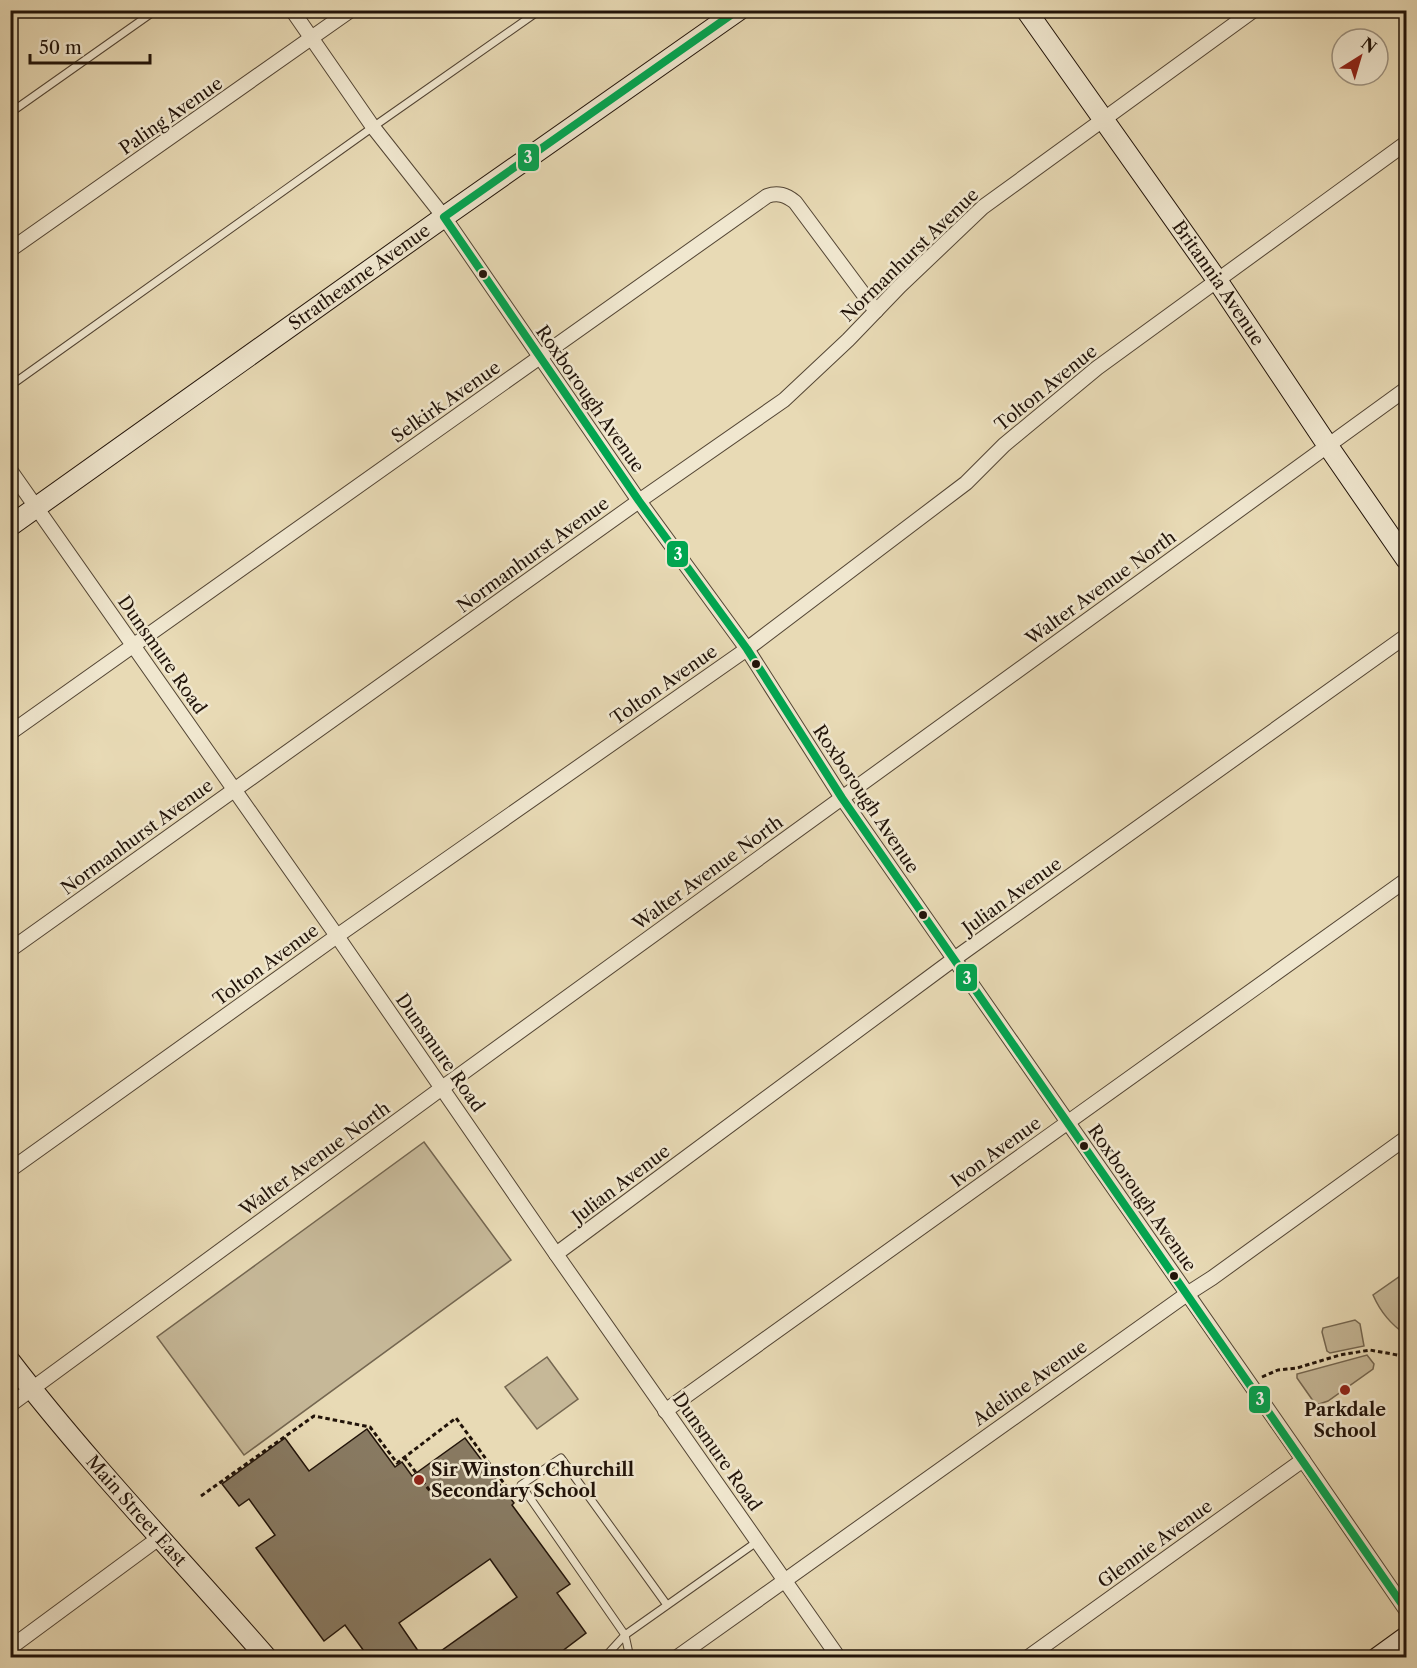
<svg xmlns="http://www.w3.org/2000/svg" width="1417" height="1668" viewBox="0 0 1417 1668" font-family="'Libre Caslon Text',serif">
  <rect width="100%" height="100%" fill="#e8dab5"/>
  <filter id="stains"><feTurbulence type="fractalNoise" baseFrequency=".00333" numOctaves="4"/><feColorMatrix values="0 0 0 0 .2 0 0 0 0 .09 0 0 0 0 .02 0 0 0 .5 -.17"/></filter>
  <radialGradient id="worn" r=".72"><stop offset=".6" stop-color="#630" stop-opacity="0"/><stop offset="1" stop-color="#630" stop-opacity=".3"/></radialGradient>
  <!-- green -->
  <g fill="#c6b898" stroke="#746650" stroke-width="1.5">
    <polygon points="424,1142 511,1260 244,1455 157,1337"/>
    <path d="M1406 1272V1335C1391 1324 1381 1313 1373 1295Z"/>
    <polygon points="1355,1320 1360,1324 1364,1346 1330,1353 1327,1351 1322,1332 1323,1328"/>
    <polygon points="1367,1355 1374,1364 1373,1369 1328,1401 1316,1405 1297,1378 1297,1374"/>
    <polygon points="547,1357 578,1399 537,1429 505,1387"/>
  </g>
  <!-- building -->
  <polygon fill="#887a62" stroke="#211309" stroke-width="1.5" points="367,1429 395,1467 402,1462 412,1476 465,1438 514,1503 512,1505 570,1584 557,1593 586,1633 553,1658 431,1658 517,1597 490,1559 399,1623 423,1658 369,1658 345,1625 324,1641 256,1548 275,1535 249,1499 239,1506 222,1484 285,1438 309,1471"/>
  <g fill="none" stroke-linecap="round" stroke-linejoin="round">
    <!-- lane casing -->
    <g stroke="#534534" stroke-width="9">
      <g id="lane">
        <polyline points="10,113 156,10"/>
        <polyline points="10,386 373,127 540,10"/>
        <polyline points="667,1605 561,1458 521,1485 625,1635 758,1541"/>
        <polyline points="625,1635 630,1658"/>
        <polyline points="604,1658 625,1635"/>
      </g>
    </g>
    <!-- street casing -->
    <g stroke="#534534" stroke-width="16">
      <g id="street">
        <polyline points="292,10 373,127 444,217 639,501 747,649 842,798 1303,1460 1406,1610"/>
        <polyline points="10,250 351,10"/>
        <polyline points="10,470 337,936 556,1254 839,1658"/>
        <path d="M10 733 767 196C778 192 786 195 795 202L876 311"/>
        <polyline points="10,950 639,501 784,400 848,340 900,286 983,207 1254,10"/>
        <polyline points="10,1170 337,936 747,649 966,483 1004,445 1097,368 1406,143"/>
        <polyline points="556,1254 954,959 1406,636"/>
        <polyline points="10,1405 442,1088 1406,389"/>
        <polyline points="665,1411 1406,880"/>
        <polyline points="10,1648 159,1538"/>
        <polyline points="676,1658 1187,1294 1212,1278 1406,1138"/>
        <polyline points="1027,1658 1303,1460"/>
      </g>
    </g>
    <!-- secondary casing -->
    <g stroke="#211309" stroke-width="22">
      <g id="secondary">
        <path id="s1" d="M1026 10 1217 280 1328 446 1406 559"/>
        <path id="s2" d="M10 526 444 217 739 10"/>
        <path id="s3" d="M10 1361C90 1465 181 1559 267 1658"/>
        <polyline points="1377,1658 1406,1637"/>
      </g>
    </g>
    <!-- path -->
    <g stroke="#211309" stroke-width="3" stroke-dasharray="4.5 3" stroke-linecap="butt">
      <polyline points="1262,1377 1278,1370 1297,1368 1340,1355 1370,1350 1403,1356 1406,1359"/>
      <polyline points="1404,1384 1406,1383"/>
      <polyline points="404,1457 434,1496"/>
      <polyline points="201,1496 314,1416 370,1427 397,1463 456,1418 508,1489"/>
    </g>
    <!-- lane -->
    <use href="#lane" stroke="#f0e7cf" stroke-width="7"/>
    <!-- street -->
    <use href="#street" stroke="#f0e7cf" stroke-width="14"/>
    <!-- secondary -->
    <use href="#secondary" stroke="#f0e7cf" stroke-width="20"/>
    <!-- bus-1 casing -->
    <g stroke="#f0e7cf" stroke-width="12">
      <polyline id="bus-1" points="738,10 444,217 639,501 747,649 842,798 1406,1610"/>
    </g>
    <!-- bus-1 -->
    <use href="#bus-1" stroke="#00a651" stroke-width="8"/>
  </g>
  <!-- markers -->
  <g fill="#211309" stroke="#f0e7cf" stroke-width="2">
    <circle cx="483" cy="274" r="5"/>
    <circle cx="756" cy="664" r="5"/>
    <circle cx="923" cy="915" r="5"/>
    <circle cx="1084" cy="1146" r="5"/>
    <circle cx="1174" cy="1276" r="5"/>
  </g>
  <g fill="#8f2418" stroke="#f0e7cf" stroke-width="2">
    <circle cx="1345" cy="1390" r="6"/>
    <circle cx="419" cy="1480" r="6"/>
  </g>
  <g text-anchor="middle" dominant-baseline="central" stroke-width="5" stroke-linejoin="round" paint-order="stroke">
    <!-- street labels -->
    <g font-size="18" fill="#211309" stroke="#f0e7cf">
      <text transform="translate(171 116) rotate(-35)">Paling Avenue</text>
      <text transform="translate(910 255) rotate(-44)">Normanhurst Avenue</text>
      <text stroke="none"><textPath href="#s2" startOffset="429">Strathearne Avenue</textPath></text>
      <text stroke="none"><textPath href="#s1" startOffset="334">Britannia Avenue</textPath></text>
      <text transform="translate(1046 388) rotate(-39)">Tolton Avenue</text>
      <text transform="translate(590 399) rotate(55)">Roxborough Avenue</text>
      <text transform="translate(446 402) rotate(-35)">Selkirk Avenue</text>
      <text transform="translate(533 555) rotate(-36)">Normanhurst Avenue</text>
      <text transform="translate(1101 588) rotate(-36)">Walter Avenue North</text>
      <text transform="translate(162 655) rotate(55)">Dunsmure Road</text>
      <text transform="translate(664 685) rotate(-35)">Tolton Avenue</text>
      <text transform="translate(866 799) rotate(56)">Roxborough Avenue</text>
      <text transform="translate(137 837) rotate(-36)">Normanhurst Avenue</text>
      <text transform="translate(708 873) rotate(-36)">Walter Avenue North</text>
      <text transform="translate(1012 896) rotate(-36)">Julian Avenue</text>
      <text transform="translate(266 965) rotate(-36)">Tolton Avenue</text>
      <text transform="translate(440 1053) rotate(55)">Dunsmure Road</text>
      <text transform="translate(996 1152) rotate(-36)">Ivon Avenue</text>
      <text transform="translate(315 1159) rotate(-36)">Walter Avenue North</text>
      <text transform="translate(621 1184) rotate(-37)">Julian Avenue</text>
      <text transform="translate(1142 1198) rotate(55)">Roxborough Avenue</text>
      <text transform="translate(1030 1383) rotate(-35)">Adeline Avenue</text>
      <text transform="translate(717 1452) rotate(55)">Dunsmure Road</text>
      <text stroke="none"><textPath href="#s3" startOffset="196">Main Street East</textPath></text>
      <text transform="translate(1155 1544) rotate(-36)">Glennie Avenue</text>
    </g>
    <!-- poi labels -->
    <g font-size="18" font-weight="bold" fill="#211309" stroke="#f0e7cf">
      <text x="1345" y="1410">Parkdale<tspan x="1345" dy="21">School</tspan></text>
      <text x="431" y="1470" text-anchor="start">Sir Winston Churchill<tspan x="431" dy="21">Secondary School</tspan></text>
    </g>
  </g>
  <g stroke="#f0e7cf" stroke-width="2">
    <rect x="517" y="143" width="23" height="29" rx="6" fill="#00a651"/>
    <rect x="666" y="540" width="23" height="28" rx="6" fill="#00a651"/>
    <rect x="955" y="963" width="23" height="29" rx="6" fill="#00a651"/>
    <rect x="1248" y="1385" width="23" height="29" rx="6" fill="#00a651"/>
  </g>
  <g font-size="16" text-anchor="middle" font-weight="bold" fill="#fff">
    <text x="528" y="163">3</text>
    <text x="678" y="560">3</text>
    <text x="967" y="984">3</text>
    <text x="1260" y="1405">3</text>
  </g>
  <!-- margin -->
  <rect width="1417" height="1668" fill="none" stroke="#e8dab5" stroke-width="36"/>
  <rect x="12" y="12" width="1393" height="1644" fill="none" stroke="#211309" stroke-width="3"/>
  <rect x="18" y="18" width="1381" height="1632" fill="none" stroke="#211309" stroke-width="1.5"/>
  <!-- north arrow -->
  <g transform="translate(1360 57) rotate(37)"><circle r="28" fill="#f0e7cf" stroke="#9d9280" stroke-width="1.5"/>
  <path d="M0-4.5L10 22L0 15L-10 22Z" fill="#8f2418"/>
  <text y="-9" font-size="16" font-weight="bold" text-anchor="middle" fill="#211309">N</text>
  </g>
  <!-- scale -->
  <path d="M30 54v9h120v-9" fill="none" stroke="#211309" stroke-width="3"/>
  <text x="39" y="54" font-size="18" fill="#211309" stroke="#f0e7cf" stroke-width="4.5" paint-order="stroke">50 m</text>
  <rect width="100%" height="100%" filter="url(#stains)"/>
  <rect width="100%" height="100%" fill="url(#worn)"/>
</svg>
